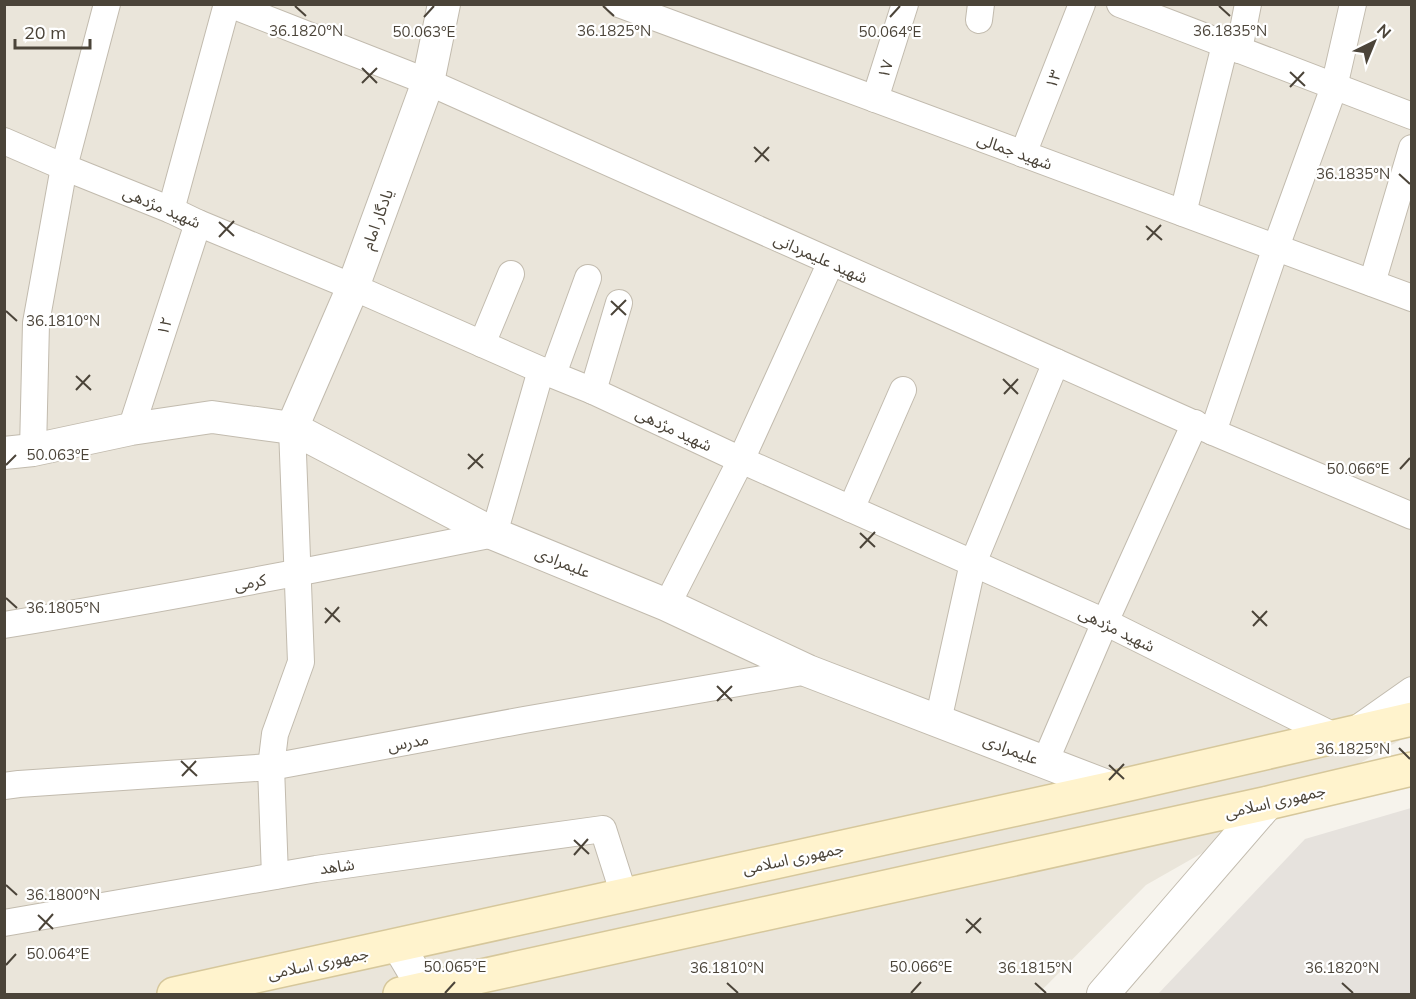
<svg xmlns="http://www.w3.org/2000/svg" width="1416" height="999" viewBox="0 0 1416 999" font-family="Mulish,'Noto Sans Arabic',sans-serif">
  <rect width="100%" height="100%" fill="#f6f3ec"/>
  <!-- residential -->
  <polygon fill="#eae5da" points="5,5 1411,5 1411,734 1146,885 1038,994 5,994"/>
  <!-- industrial -->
  <polygon fill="#e6e2dd" points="1411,808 1411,994 1158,994 1305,839"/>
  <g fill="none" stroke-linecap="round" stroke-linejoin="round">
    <!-- minor casing -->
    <g stroke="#c2bbae" stroke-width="28">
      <g id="minor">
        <polyline points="229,4 428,82 1213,432 1412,516"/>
        <polyline points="619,4 1412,298"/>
        <polyline points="1120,4 1412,116"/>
        <polyline points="979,20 981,4"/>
        <polyline points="1239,50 1248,4"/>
        <polyline points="875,99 905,4"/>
        <polyline points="4,141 64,167 171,210 198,223 353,287 541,370 593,391 741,460 1105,622 1334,736"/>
        <polyline points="1023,154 1082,4"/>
        <polyline points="171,210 227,4"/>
        <polyline points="1183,213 1225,45"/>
        <polyline points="1372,283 1412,148"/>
        <polyline points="482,344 511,274"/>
        <polyline points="553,374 588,278"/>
        <polyline points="593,391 619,303"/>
        <polyline points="131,429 198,223"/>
        <polyline points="1213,432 1276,247 1334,87 1353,4"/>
        <polyline points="33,450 36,323 64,167 107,4"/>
        <polyline points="851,509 903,390"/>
        <polyline points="667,605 741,460 831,262"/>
        <path d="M4 625C168 598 331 567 494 534L541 370"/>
        <polyline points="938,721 973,563 1056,362"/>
        <polyline points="1358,728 1412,690"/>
        <polyline points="1045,762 1105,622 1195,423"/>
        <polyline points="4,786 19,784 271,767 524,720 808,671"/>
        <polyline points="275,876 271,767 275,734 301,662 292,428"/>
        <polyline points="4,923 316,869 603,829 624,895"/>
      </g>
    </g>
    <!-- tertiary casing -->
    <g stroke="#c2bbae" stroke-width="34">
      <g id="tertiary">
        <polyline points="292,428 353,287 428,82 444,4"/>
        <polyline points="4,453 33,450 131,429 212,417 292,428 494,534 667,605 808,671 1112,788"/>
        <polyline points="398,945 427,994"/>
        <polyline points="1103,994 1268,803"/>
      </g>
    </g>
    <!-- secondary casing -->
    <g stroke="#d6c79b" stroke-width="36">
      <g id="secondary">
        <polyline points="174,994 1112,788 1412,719"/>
        <polyline points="400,994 1268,803 1412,769"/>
      </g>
    </g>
    <!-- minor -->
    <use href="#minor" stroke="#fff" stroke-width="26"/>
    <!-- tertiary -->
    <use href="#tertiary" stroke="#fff" stroke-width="32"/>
    <!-- secondary -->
    <use href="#secondary" stroke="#fff3cd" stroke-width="33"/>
  </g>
  <!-- ticks -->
  <path fill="none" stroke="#4b4439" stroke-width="2" d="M295 6 306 16M603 6 614 16M1219 6 1230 16M424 17 434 6M890 17 900 6M362 68 377 83M1290 72 1305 86M362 83 377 68M1290 87 1304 72M754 147 769 161M755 162 769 147M1399 174 1410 184M219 222 234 236M1146 226 1162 240M219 237 234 221M1147 240 1161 225M611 301 626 315M6 311 17 321M611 315 626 300M76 376 91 390M1003 379 1018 394M76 390 90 375M1004 394 1018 379M468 454 483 468M6 465 16 455M468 469 483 454M1400 469 1410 458M860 533 875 547M860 548 875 532M6 598 17 608M325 608 340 622M1252 611 1267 626M325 623 339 607M1253 626 1267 611M717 686 732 701M717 701 732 686M1399 748 1410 759M181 761 197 776M1109 765 1124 779M182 776 196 761M1109 780 1124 764M574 840 589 854M574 855 588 839M6 885 17 895M38 915 53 929M966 919 981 933M39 930 53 914M966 933 981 918M6 965 16 954M727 983 738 993M1035 983 1046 993M1342 983 1353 993M445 993 455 982M911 993 921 982"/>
  <g text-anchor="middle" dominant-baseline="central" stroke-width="4.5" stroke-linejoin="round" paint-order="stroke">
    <!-- street labels -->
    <g font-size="16" fill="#4b4439" stroke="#fff">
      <text transform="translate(885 69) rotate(-73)">۱۷</text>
      <text transform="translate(1053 79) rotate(-69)">۱۳</text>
      <text transform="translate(1015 151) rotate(20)">شهید جمالی</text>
      <text transform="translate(162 207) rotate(23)">شهید مژدهی</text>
      <text transform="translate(377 219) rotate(-70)">یادگار امام</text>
      <text transform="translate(821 258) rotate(24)">شهید علیمردانی</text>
      <text transform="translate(164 326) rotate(-72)">۱۲</text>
      <text transform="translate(674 429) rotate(25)">شهید مژدهی</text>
      <text transform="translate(563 562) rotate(22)">علیمرادی</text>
      <text transform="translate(250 582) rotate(-11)">کرمی</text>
      <text transform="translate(1117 629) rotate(26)">شهید مژدهی</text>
      <text transform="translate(408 742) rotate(-11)">مدرس</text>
      <text transform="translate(1011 749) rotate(21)">علیمرادی</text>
      <text transform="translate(1275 801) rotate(-13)">جمهوری اسلامی</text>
      <text transform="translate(793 858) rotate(-12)">جمهوری اسلامی</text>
      <text transform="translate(337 866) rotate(-8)">شاهد</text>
      <text transform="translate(318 963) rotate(-12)">جمهوری اسلامی</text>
    </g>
  </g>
  <g font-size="15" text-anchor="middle" fill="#4b4439" stroke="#fff" stroke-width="4.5" stroke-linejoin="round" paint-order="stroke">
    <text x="1230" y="36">36.1835°N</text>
    <text x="306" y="36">36.1820°N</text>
    <text x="614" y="36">36.1825°N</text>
    <text x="424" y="37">50.063°E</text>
    <text x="890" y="37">50.064°E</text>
    <text x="1353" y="179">36.1835°N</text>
    <text x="63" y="326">36.1810°N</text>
    <text x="58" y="460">50.063°E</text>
    <text x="1358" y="474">50.066°E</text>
    <text x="63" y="613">36.1805°N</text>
    <text x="1353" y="754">36.1825°N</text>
    <text x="63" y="900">36.1800°N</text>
    <text x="58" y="959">50.064°E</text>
    <text x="455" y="972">50.065°E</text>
    <text x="921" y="972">50.066°E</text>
    <text x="727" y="973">36.1810°N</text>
    <text x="1035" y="973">36.1815°N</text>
    <text x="1342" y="973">36.1820°N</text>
  </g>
  <!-- border -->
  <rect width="1416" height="999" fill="none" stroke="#4b4439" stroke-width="12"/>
  <!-- north arrow -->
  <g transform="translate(1374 42) rotate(43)" stroke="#ffffff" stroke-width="4.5" paint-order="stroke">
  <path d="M0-4.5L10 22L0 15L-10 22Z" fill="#4b4439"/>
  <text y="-9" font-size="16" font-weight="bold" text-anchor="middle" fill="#4b4439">N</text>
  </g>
  <!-- scale -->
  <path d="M15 39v9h75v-9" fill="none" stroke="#4b4439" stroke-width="3"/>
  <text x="24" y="39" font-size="18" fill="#4b4439" stroke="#ffffff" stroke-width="4.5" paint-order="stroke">20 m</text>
</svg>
